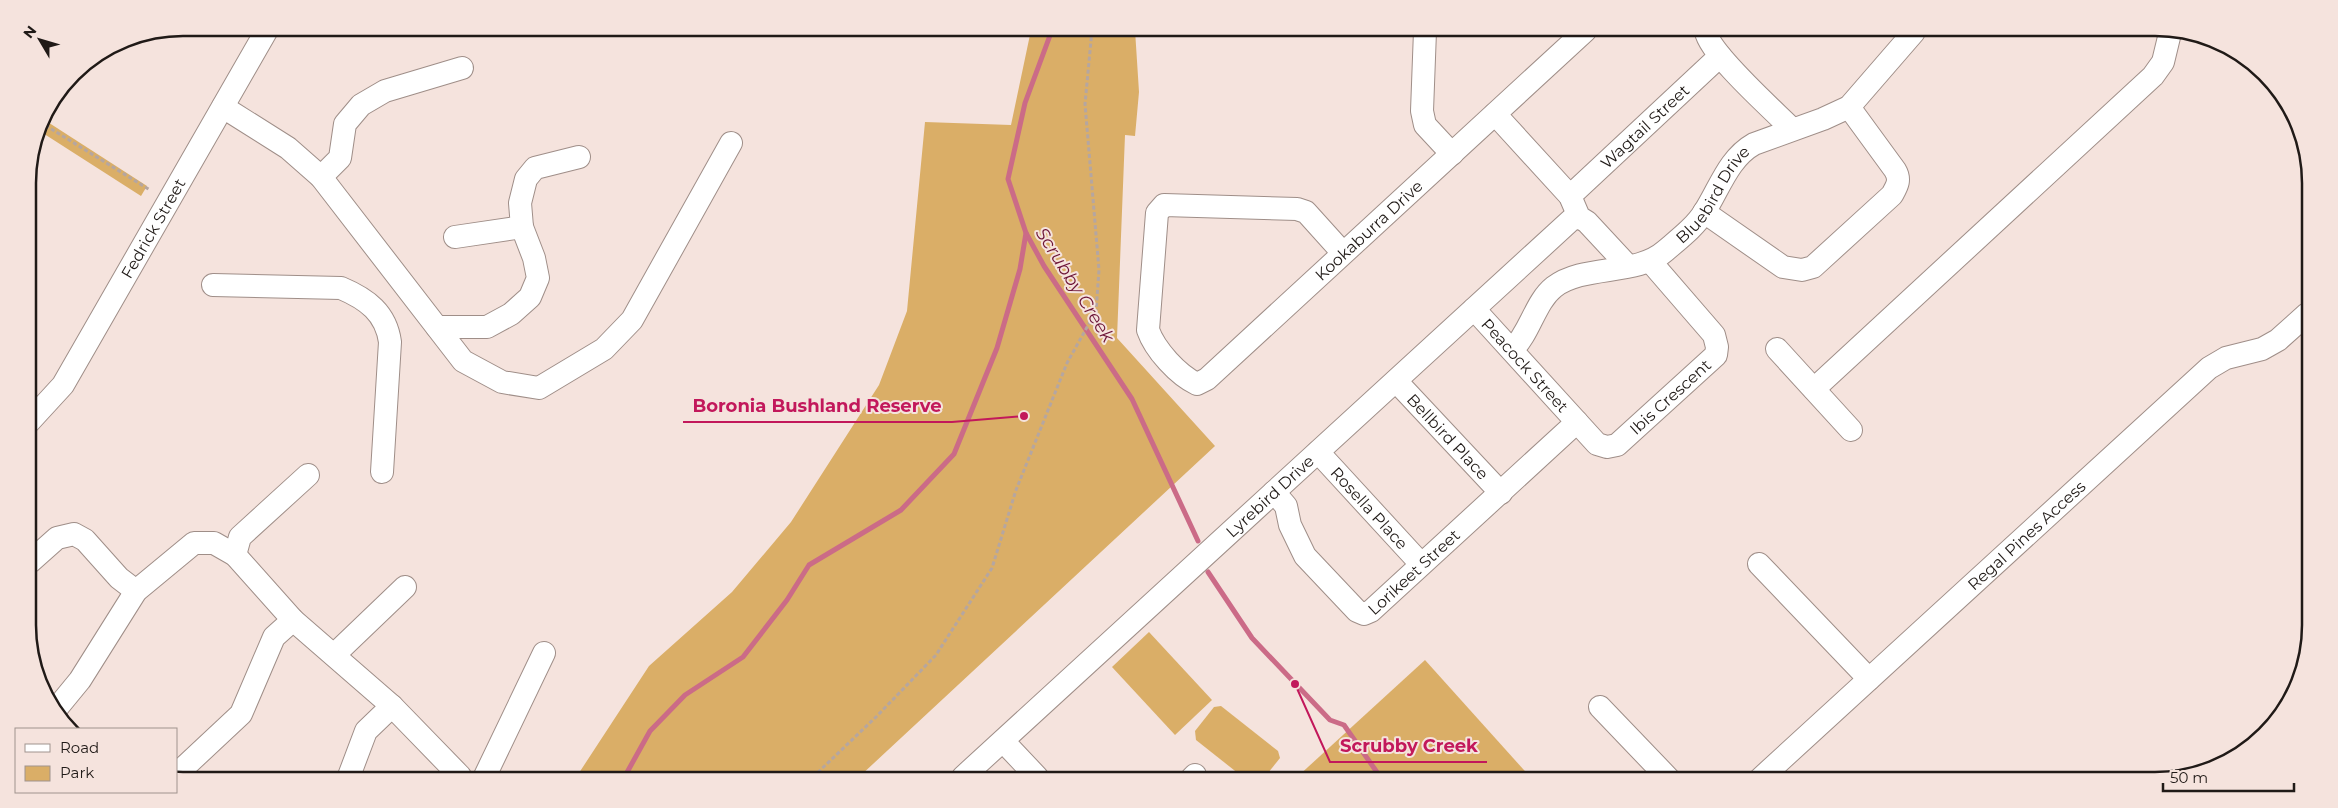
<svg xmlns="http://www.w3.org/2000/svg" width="2338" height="808" viewBox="0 0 2338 808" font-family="Montserrat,sans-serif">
  <rect width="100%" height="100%" fill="#f5e3dd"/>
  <!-- green -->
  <g fill="#daae67">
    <polygon points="1031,30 1135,30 1139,92 1135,136 1125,135 1117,338 1215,446 859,777 577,776 649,666 732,592 791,522 879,385 907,311 925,122 1011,125"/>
    <polygon points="43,119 147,186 141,196 38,130"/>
    <polygon points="1149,632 1212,700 1175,735 1112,667"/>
    <polygon points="1425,660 1532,779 1296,778"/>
    <polygon points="1221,706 1278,751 1280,758 1264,778 1244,778 1196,740 1195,731 1214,707"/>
  </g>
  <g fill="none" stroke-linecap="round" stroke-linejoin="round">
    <!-- stream -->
    <g stroke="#cb6b87" stroke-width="5">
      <polyline points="1052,30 1025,103 1008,179 1026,233 1044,266 1132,399 1198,541"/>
      <polyline points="1208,572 1252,638 1330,720 1344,725 1381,778"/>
      <polyline points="625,776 650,731 685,695 743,657 787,600 809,565 901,510 954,454 997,348 1020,269 1026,233"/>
    </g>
    <!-- minor casing -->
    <g stroke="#9f8e88" stroke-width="24">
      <g id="minor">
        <polyline points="1425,31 1422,111 1425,125 1452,154"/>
        <path d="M1706 32C1710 54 1773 110 1792 129"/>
        <polyline points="223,107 288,148 321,177 463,361 502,382 539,388 604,349 632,320 731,143"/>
        <polyline points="1495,114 1570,196 1579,217 1587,222 1627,265"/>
        <polyline points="321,177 340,158 345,124 361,105 385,91 462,68"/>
        <path id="s1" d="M1570 196 1720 56"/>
        <path d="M1704 212 1783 267 1802 270 1813 267 1892 195C1897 186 1901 180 1895 170L1849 107"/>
        <polyline points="455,237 522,227"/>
        <path id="s2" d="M1343 253 1306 212 1297 209 1164 205 1157 213 1148 330C1155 350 1178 375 1197 384L1207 379 1585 31"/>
        <path d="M213 285 341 288C367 299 386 313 390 342L382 472"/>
        <path id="s3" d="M1474 309 1597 444 1607 447 1617 445 1716 355 1717 347 1714 335 1650 261"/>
        <polyline points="437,327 487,327 511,314 530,297 538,278 534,258 522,227 520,203 526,179 535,168 579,157"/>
        <polyline points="1777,349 1851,430"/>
        <path id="s4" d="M1512 350C1530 333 1535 302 1554 287 1584 264 1637 276 1665 251 1679 239 1695 227 1705 211 1720 187 1729 158 1754 144L1823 119 1849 107 1914 32"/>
        <path id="s5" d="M1396 381 1501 493"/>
        <polyline points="1814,389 2153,76 2163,62 2170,33"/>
        <path id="s6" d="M29 422 63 385 268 28"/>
        <path id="s7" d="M1318 452 1421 564"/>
        <path id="s8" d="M1274 492 1286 506 1290 525 1305 556 1357 611 1364 614 1371 611 1577 422"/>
        <polyline points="235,555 240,537 308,475"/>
        <polyline points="30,562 57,538 74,534 85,540 119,578 136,591"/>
        <polyline points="1759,564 1869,679"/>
        <polyline points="334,655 405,587"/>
        <polyline points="1600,707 1669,779"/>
        <polyline points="57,708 80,680 136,591 194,543 214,543 235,555 293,620 392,706 460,776"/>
        <polyline points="1003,741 1037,777"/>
        <polyline points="179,772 241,714 274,637 293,620"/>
        <polyline points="349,776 366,731 392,706"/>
        <polyline points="485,776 544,653"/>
        <path id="s9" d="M963 777 1571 220 1579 217"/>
        <polyline points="1192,778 1195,775"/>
        <path id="s10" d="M1760 779 2209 368 2226 358 2262 349 2278 340 2307 314"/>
      </g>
    </g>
    <!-- path -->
    <g stroke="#b5a6a1" stroke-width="3" stroke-dasharray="4 2.5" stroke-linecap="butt">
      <polyline points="40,122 150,190"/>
      <polyline points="813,777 876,717 936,655 992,568 1016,490 1067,363 1096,311 1099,270 1085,104 1092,30"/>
    </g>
    <!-- minor -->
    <use href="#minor" stroke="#fff" stroke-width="22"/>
  </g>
  <g text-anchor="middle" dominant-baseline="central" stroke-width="4" stroke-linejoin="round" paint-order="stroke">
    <!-- street labels -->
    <g font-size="16" fill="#201a17" stroke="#f5e3dd">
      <text stroke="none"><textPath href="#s1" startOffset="102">Wagtail Street</textPath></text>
      <text stroke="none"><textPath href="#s4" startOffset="269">Bluebird Drive</textPath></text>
      <text stroke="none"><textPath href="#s6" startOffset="231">Fedrick Street</textPath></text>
      <text stroke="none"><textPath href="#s2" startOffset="631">Kookaburra Drive</textPath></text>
      <text stroke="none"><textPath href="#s3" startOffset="76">Peacock Street</textPath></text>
      <text stroke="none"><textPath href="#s3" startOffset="275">Ibis Crescent</textPath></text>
      <text stroke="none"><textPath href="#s5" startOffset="76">Bellbird Place</textPath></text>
      <text stroke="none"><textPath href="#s9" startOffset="416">Lyrebird Drive</textPath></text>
      <text stroke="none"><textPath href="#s7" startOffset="76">Rosella Place</textPath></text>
      <text stroke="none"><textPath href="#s10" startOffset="361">Regal Pines Access</textPath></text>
      <text stroke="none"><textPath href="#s8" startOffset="221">Lorikeet Street</textPath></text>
    </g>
    <!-- water labels -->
    <g font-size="18" font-style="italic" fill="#6c1336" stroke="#f5e3dd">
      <text transform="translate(1075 285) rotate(58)">Scrubby Creek</text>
    </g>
  </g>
  <!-- crop -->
  <path d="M0 0H2338V808H0ZM183 36H2155A147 147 0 0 1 2302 183V625A147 147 0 0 1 2155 772H183A147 147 0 0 1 36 625V183A147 147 0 0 1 183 36Z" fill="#f5e3dd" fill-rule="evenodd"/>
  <path fill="none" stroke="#201a17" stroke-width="2.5" d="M183 36H2155A147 147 0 0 1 2302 183V625A147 147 0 0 1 2155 772H183A147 147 0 0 1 36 625V183A147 147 0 0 1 183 36Z"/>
  <!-- callouts -->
  <path fill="none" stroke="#c2185b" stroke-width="2" d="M1024 416L952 422H683M1295 684L1330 762H1487"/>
  <g fill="#c2185b" stroke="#f5e3dd" stroke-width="2">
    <circle cx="1024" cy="416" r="5"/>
    <circle cx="1295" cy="684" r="5"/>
  </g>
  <g font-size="18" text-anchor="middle" font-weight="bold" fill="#c2185b" stroke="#f5e3dd" stroke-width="4" stroke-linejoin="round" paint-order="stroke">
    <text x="817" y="412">Boronia Bushland Reserve</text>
    <text x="1409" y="752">Scrubby Creek</text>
  </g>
  <!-- legend -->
  <rect x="15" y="728" width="162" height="65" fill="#f5e3dd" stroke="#a0938e"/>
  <rect x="25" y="744" width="25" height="8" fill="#ffffff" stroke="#a0938e"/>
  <text x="60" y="753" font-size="15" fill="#201a17">Road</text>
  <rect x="25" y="766" width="25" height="15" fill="#daae67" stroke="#a0938e"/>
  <text x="60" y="778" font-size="15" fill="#201a17">Park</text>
  <!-- north arrow -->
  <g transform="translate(40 40) rotate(308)" stroke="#f5e3dd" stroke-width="4" paint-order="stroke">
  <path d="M0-4L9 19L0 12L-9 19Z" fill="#201a17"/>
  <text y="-8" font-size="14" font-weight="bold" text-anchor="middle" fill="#201a17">N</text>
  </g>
  <!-- scale -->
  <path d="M2163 783v8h131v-8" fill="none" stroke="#201a17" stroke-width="2.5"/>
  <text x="2170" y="783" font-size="15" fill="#201a17" stroke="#f5e3dd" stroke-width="4" paint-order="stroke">50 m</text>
</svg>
